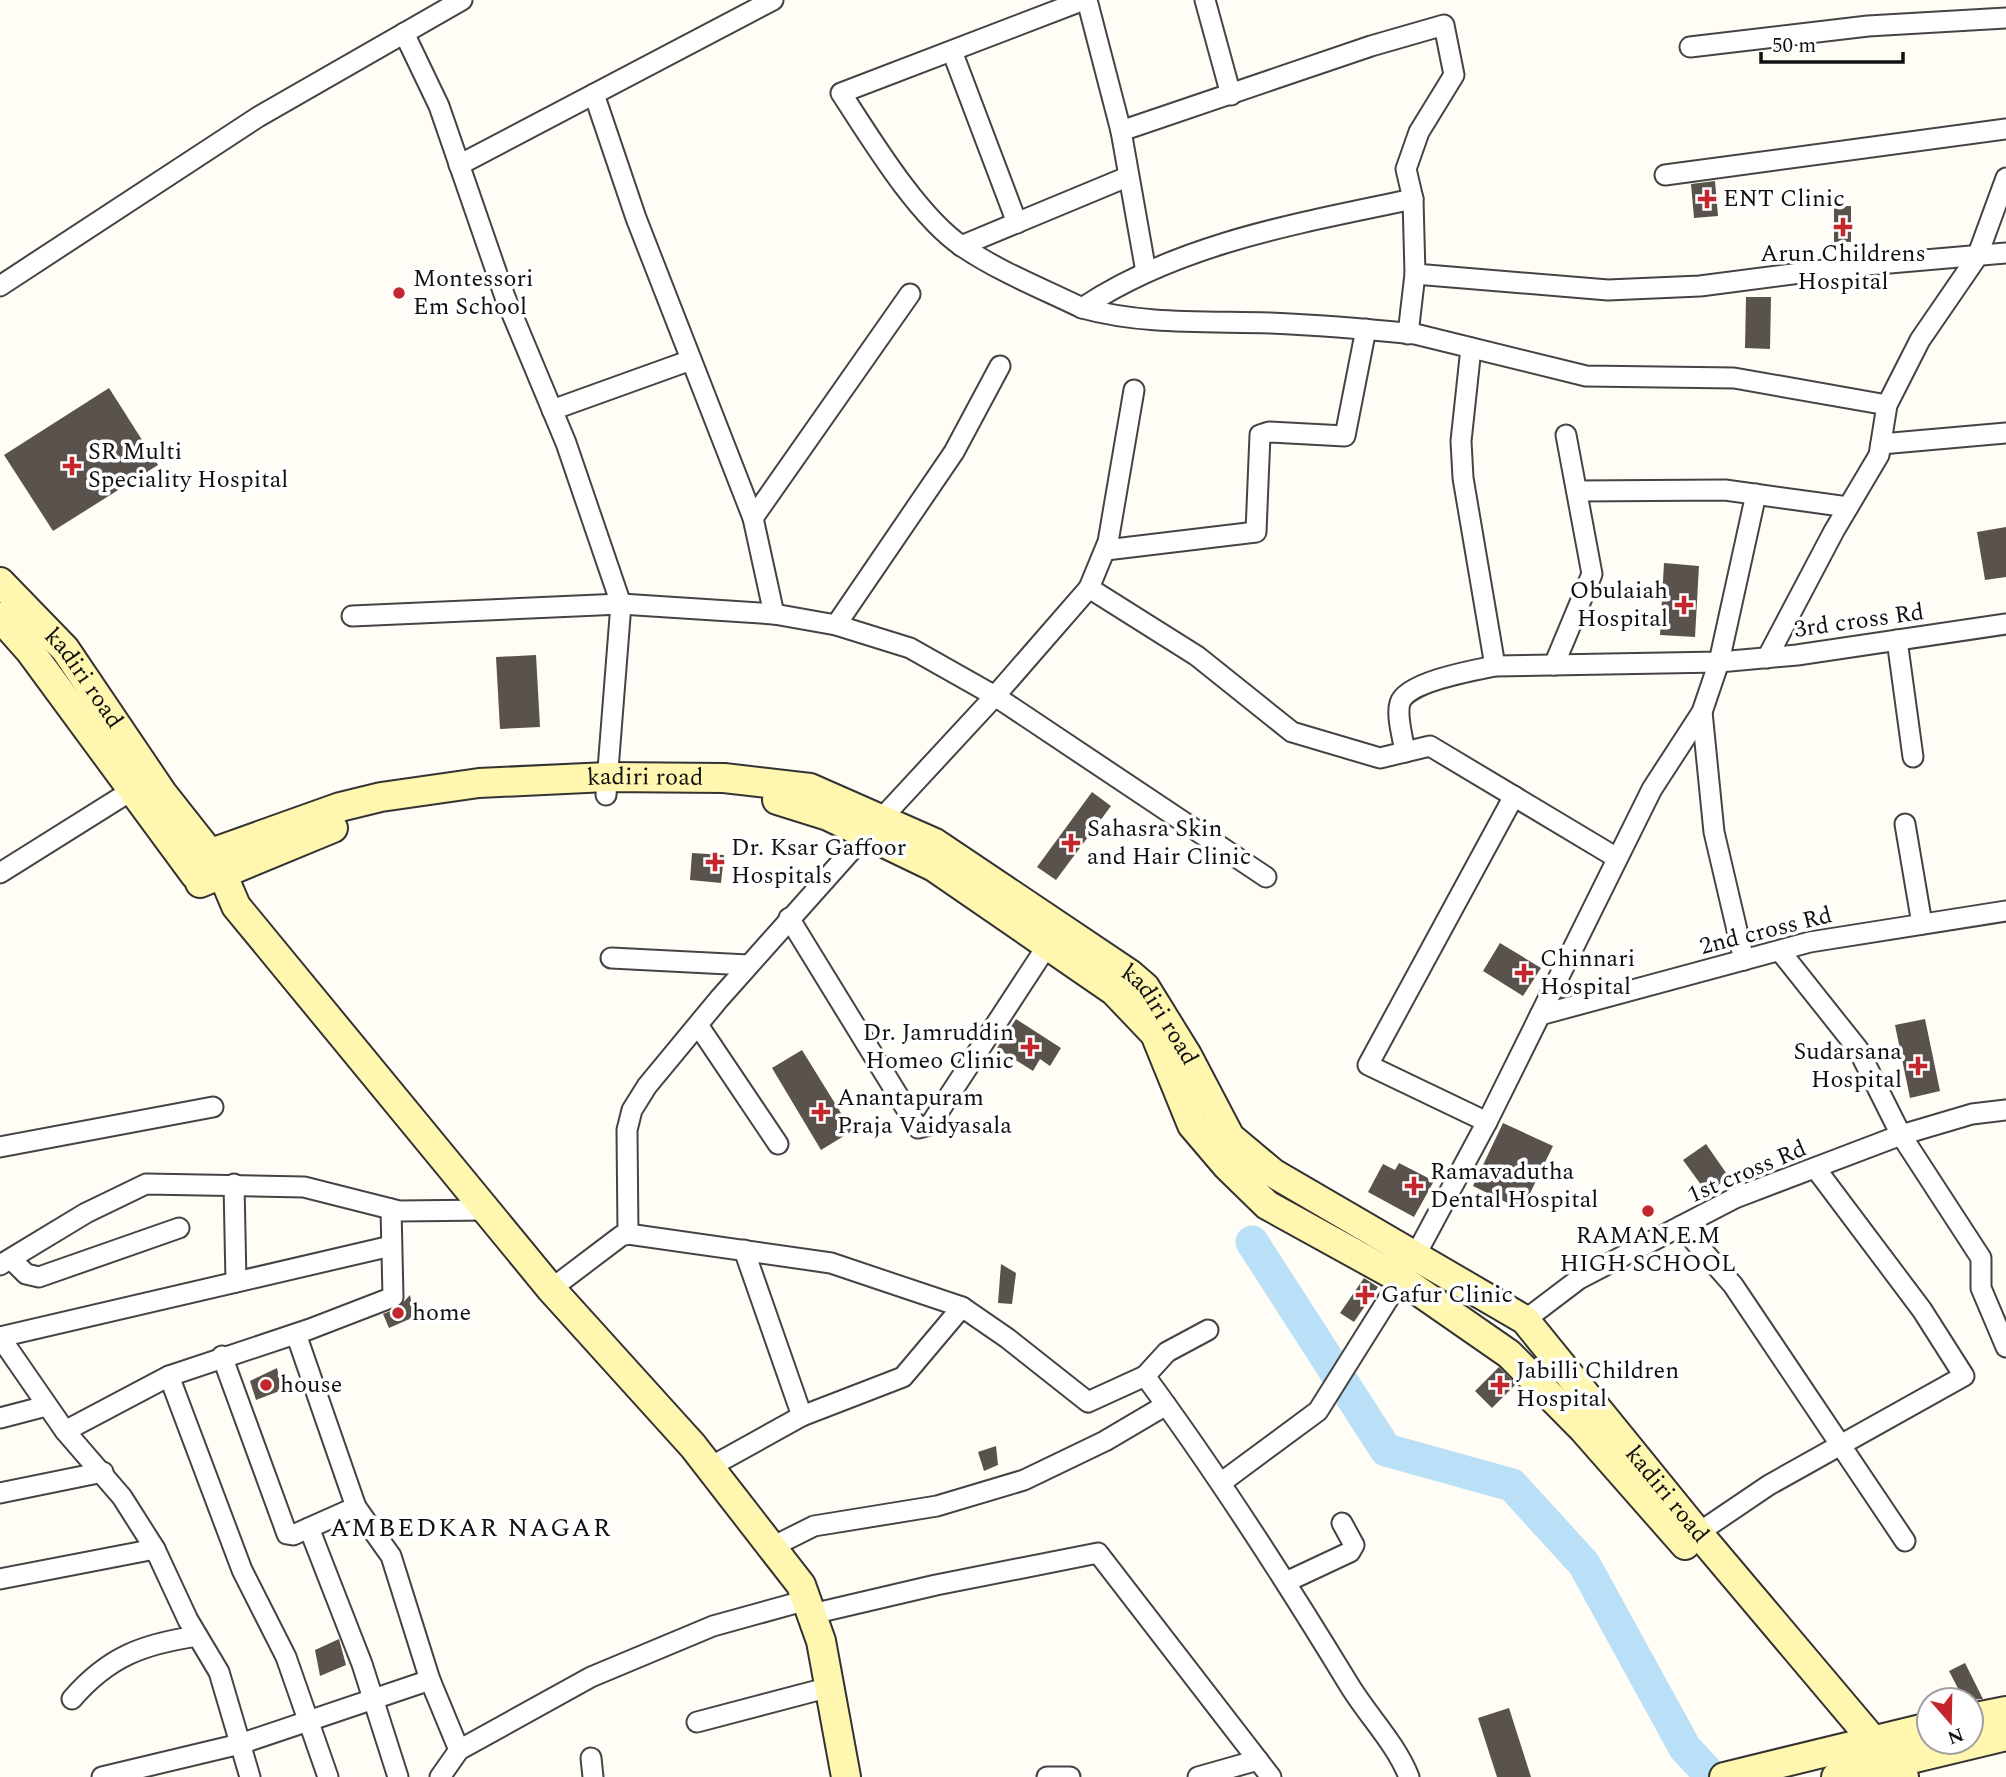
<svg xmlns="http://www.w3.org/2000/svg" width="2006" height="1777" viewBox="0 0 2006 1777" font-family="Spectral,serif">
  <rect width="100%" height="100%" fill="#fffdf5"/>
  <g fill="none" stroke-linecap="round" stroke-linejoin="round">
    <!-- river -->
    <polyline stroke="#b9e0f7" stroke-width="33" points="1252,1242 1386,1450 1512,1485 1584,1564 1685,1748 1712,1777"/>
  </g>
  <!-- building -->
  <g fill="#5a524d">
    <polygon points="1715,181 1718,216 1694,218 1691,184"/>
    <rect x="1834" y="206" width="17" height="36"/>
    <polygon points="1746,297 1771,297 1770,349 1745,348"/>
    <polygon points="109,388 158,465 53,531 4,455"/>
    <polygon points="2006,527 2006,577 1985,580 1977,532"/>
    <polygon points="1664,563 1699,566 1695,637 1660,635"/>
    <polygon points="536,655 540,727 500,729 496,657"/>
    <polygon points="1092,792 1111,806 1056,880 1037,867"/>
    <polygon points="692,853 724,855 721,883 690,880"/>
    <polygon points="1500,943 1541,968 1523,996 1483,971"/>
    <polygon points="1016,1019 1061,1048 1050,1066 1040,1059 1033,1071 997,1048"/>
    <polygon points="1925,1019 1940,1091 1910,1098 1895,1025"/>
    <polygon points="802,1050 852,1131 821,1150 772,1068"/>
    <polygon points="1503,1123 1553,1146 1522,1210 1473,1186"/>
    <polygon points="1706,1144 1729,1177 1707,1193 1683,1160"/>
    <polygon points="1399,1163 1434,1181 1414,1217 1368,1192 1383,1164 1395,1170"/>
    <polygon points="1001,1264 1016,1273 1012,1304 998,1303"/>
    <polygon points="1364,1278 1378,1287 1354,1322 1340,1313"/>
    <polygon points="410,1295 414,1317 389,1328 383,1314 398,1308"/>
    <polygon points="1499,1367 1516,1384 1492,1408 1475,1391"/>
    <polygon points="277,1368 282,1390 256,1400 250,1381"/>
    <polygon points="996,1446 998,1465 984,1471 978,1452"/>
    <polygon points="339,1639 346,1665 320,1676 315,1650"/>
    <polygon points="1965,1663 1983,1699 1964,1700 1949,1671"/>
    <polygon points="1509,1708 1531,1777 1497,1777 1478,1718"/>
  </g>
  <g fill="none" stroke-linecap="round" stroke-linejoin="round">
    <!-- street casing -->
    <g stroke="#444" stroke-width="23">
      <g id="street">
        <path d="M1084 0 841 93C871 139 918 217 963 247 1000 272 1043 289 1082 308 1179 243 1300 223 1413 199L1415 274 1608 290 1700 286 1855 266 2006 253"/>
        <polyline points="1087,0 1121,131 1371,46 1444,25 1454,75 1419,132 1406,169 1413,199"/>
        <polyline points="1205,0 1231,95"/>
        <polyline points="404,33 439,106 505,297 566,443 621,604 606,795"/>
        <polyline points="1690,47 1868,26 2006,18"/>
        <polyline points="952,51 1017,223"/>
        <polyline points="594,94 636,218 753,518 774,614"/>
        <polyline points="1121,131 1146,272"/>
        <polyline points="459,165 773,0"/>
        <polyline points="1665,175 2006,129"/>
        <polyline points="961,246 1127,177"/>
        <polyline points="0,286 258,117 462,0"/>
        <path d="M1082 308C1144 325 1206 321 1270 323 1318 325 1366 329 1415 334L1586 376 1734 378 1887 405"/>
        <polyline points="1408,334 1415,274"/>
        <polyline points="1471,348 1461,441 1463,478 1495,666"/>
        <polyline points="552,410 691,360"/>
        <polyline points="1881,444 2006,433"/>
        <polyline points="1577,491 1725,490 1848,507"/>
        <polyline points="753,518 910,294"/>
        <polyline points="1106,550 1256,532 1260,435 1269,432 1345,436 1366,329"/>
        <polyline points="1089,588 1108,542 1134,390"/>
        <polyline points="352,616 621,604 774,614 836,625 910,648 995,696 882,818"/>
        <polyline points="836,625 954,452 1000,366"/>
        <polyline points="1897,640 1913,757"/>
        <polyline points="1767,658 1834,531 1879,455 1887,405 1920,340 1977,257 2006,178"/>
        <polyline points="1554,665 1592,574 1566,435"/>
        <polyline points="1702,712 1714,832 1744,960"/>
        <path d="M1405 752C1403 738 1396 716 1400 703 1406 682 1475 670 1495 666L1719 662 1797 655 2006 624"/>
        <polyline points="1905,824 1922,924"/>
        <polyline points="0,873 134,789"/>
        <polyline points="1266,877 995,696 1089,588 1197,656 1292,732 1380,758 1430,746 1617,858"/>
        <polyline points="789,918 918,1128 930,1125 1047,946"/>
        <polyline points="1780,951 1858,1049 1901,1135 1981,1258 1981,1288 2006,1347"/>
        <polyline points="611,958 748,965"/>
        <polyline points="1540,1015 1810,942 2006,911"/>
        <polyline points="698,1025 778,1144"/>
        <polyline points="1487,1122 1368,1065 1514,796"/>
        <polyline points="0,1147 213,1107"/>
        <polyline points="234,1184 236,1282"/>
        <polyline points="1681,1226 1733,1285 1905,1541"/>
        <polyline points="628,1234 627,1130 632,1110 647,1086 719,999 867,833"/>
        <polyline points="744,1250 802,1416"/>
        <polyline points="11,1259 26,1274 39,1277 179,1228"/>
        <polyline points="0,1265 86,1213 146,1184 304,1187 399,1211 489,1210"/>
        <polyline points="551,1289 621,1236 628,1234 831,1263 962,1307"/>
        <polyline points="1525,1320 1579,1279 1735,1198 1901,1135 1972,1114 2006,1110"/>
        <polyline points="296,1334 356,1507"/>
        <polyline points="0,1337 65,1431 169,1376 310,1329 393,1297 391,1209"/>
        <polyline points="0,1337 391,1246"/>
        <polyline points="222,1356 287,1534 293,1535 356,1507 391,1556 430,1680 459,1750"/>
        <polyline points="169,1376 242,1570 286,1657 328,1777"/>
        <polyline points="1145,1376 1167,1352 1208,1330"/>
        <polyline points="0,1418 46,1406"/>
        <path d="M710 1467 802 1416 903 1377 962 1307 1007 1338 1088 1402 1145 1376C1218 1475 1284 1578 1348 1683 1367 1715 1395 1742 1409 1777"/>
        <polyline points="1222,1482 1318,1411 1414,1258 1487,1122 1652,789 1702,712 1719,662 1756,494"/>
        <polyline points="0,1493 103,1472"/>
        <polyline points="309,1528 362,1664 398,1777"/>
        <polyline points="1698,1533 1769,1485 1964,1376 1922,1310 1816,1169"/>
        <polyline points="772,1547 814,1526 937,1506 1024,1480 1105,1441 1166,1405"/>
        <polyline points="155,1549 188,1620 219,1672 250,1777"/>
        <polyline points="0,1579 155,1549 122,1497 65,1431"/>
        <polyline points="1286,1582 1350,1552 1354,1545 1342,1523"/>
        <polyline points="812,1614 936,1585 1098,1553 1271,1777"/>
        <path d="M72 1699C109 1656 144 1644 197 1636"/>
        <polyline points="697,1722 830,1687"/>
        <polyline points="591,1758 593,1777"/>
        <polyline points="102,1777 240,1744 430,1680"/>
        <polyline points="440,1777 459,1750 591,1677 713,1626 807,1600"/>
        <polyline points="1047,1777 1070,1777"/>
        <polyline points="1198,1777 1258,1760"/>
      </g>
    </g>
    <!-- secondary casing -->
    <g stroke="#333" stroke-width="32">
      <g id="secondary">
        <path id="s1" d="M0 582 65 649 163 794 208 851 222 873 236 906 551 1289 693 1446 801 1585 821 1641 846 1777"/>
        <polyline points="0,617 30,651 195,875"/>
        <polyline points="777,800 828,816 934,867 1114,991 1155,1034 1192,1125 1227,1166 1267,1205 1401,1279 1509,1354 1583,1429 1685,1545"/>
        <path id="s2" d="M186 862 340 807 381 797 479 783 607 777 724 778 810 788 935 843 1130 974 1145 987 1187 1055 1230 1137 1273 1173 1525 1320 1698 1533 1904 1777"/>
        <polyline points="200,883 333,828"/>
        <polyline points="1971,1718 2006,1711"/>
        <polyline points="1724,1777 1929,1727"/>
        <polyline points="1836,1777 2006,1736"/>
      </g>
    </g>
    <!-- street -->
    <use href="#street" stroke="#fff" stroke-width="19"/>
    <!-- secondary -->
    <use href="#secondary" stroke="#fff6b0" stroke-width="28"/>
  </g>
  <!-- markers -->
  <g fill="#c4262e" stroke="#fff" stroke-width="2.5">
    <path d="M1703.5 188.5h7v7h7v7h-7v7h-7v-7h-7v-7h7z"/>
    <path d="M1839.5 216.5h7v7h7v7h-7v7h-7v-7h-7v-7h7z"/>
    <circle cx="399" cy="293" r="7"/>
    <path d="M68.5 455.5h7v7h7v7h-7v7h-7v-7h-7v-7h7z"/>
    <path d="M1680.5 594.5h7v7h7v7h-7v7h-7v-7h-7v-7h7z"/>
    <path d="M1067.5 832.5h7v7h7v7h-7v7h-7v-7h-7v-7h7z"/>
    <path d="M711.5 851.5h7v7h7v7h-7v7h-7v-7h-7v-7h7z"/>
    <path d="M1520.5 962.5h7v7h7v7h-7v7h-7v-7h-7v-7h7z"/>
    <path d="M1026.5 1036.5h7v7h7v7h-7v7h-7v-7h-7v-7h7z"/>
    <path d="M1914.5 1055.5h7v7h7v7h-7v7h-7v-7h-7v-7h7z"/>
    <path d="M817.5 1101.5h7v7h7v7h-7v7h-7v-7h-7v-7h7z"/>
    <path d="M1410.5 1175.5h7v7h7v7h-7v7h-7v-7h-7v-7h7z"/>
    <circle cx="1648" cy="1211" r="7"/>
    <path d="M1361.5 1284.5h7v7h7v7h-7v7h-7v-7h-7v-7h7z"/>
    <circle cx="398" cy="1313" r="7"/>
    <circle cx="266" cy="1385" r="7"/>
    <path d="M1496.5 1374.5h7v7h7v7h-7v7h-7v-7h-7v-7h7z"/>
  </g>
  <g text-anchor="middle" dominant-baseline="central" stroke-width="7" stroke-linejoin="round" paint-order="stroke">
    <!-- poi labels -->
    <g font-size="24" fill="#111" stroke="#fff" text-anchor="start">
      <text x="1723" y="199">ENT Clinic</text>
      <text x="1843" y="254" text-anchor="middle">Arun Childrens<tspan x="1843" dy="28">Hospital</tspan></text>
      <text x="413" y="279">Montessori<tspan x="413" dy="28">Em School</tspan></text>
      <text x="88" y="452">SR Multi<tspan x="88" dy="28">Speciality Hospital</tspan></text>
      <text x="1668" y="591" text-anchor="end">Obulaiah<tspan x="1668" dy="28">Hospital</tspan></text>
      <text x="1087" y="829">Sahasra Skin<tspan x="1087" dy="28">and Hair Clinic</tspan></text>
      <text x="731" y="848">Dr. Ksar Gaffoor<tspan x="731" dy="28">Hospitals</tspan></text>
      <text x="1540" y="959">Chinnari<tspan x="1540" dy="28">Hospital</tspan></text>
      <text x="1014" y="1033" text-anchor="end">Dr. Jamruddin<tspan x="1014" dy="28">Homeo Clinic</tspan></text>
      <text x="1902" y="1052" text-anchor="end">Sudarsana<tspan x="1902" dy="28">Hospital</tspan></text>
      <text x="837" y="1098">Anantapuram<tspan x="837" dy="28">Praja Vaidyasala</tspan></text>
      <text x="1430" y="1172">Ramavadutha<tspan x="1430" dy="28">Dental Hospital</tspan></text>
      <text x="1648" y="1236" text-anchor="middle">RAMAN E.M<tspan x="1648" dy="28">HIGH SCHOOL</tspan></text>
      <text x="1381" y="1295">Gafur Clinic</text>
      <text x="412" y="1313">home</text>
      <text x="1516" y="1371">Jabilli Children<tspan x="1516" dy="28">Hospital</tspan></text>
      <text x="280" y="1385">house</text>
    </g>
    <!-- street labels -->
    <g font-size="24" fill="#111" stroke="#fff">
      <text transform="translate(1859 621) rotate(-8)">3rd cross Rd</text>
      <text stroke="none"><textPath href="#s1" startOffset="128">kadiri road</textPath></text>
      <text stroke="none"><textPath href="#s2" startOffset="471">kadiri road</textPath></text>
      <text transform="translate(1766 931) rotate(-14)">2nd cross Rd</text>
      <text stroke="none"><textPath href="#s2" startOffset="1059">kadiri road</textPath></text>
      <text transform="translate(1747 1172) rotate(-23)">1st cross Rd</text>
      <text stroke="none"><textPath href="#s2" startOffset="1773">kadiri road</textPath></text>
    </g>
    <!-- neighbourhood labels -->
    <g font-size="26" letter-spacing="2" fill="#111" stroke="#fff">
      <text x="471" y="1528">AMBEDKAR NAGAR</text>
    </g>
  </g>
  <!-- north arrow -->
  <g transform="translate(1950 1721) rotate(160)"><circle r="33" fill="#ffffff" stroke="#a0a0a0" stroke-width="2"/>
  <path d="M0-5L12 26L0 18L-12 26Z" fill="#c4262e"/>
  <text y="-10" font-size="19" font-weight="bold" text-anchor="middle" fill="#111111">N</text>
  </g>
  <!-- scale -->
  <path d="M1761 52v10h142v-10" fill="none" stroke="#111111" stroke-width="3.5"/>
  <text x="1772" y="52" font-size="21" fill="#111111" stroke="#ffffff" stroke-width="5" paint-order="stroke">50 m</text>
</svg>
